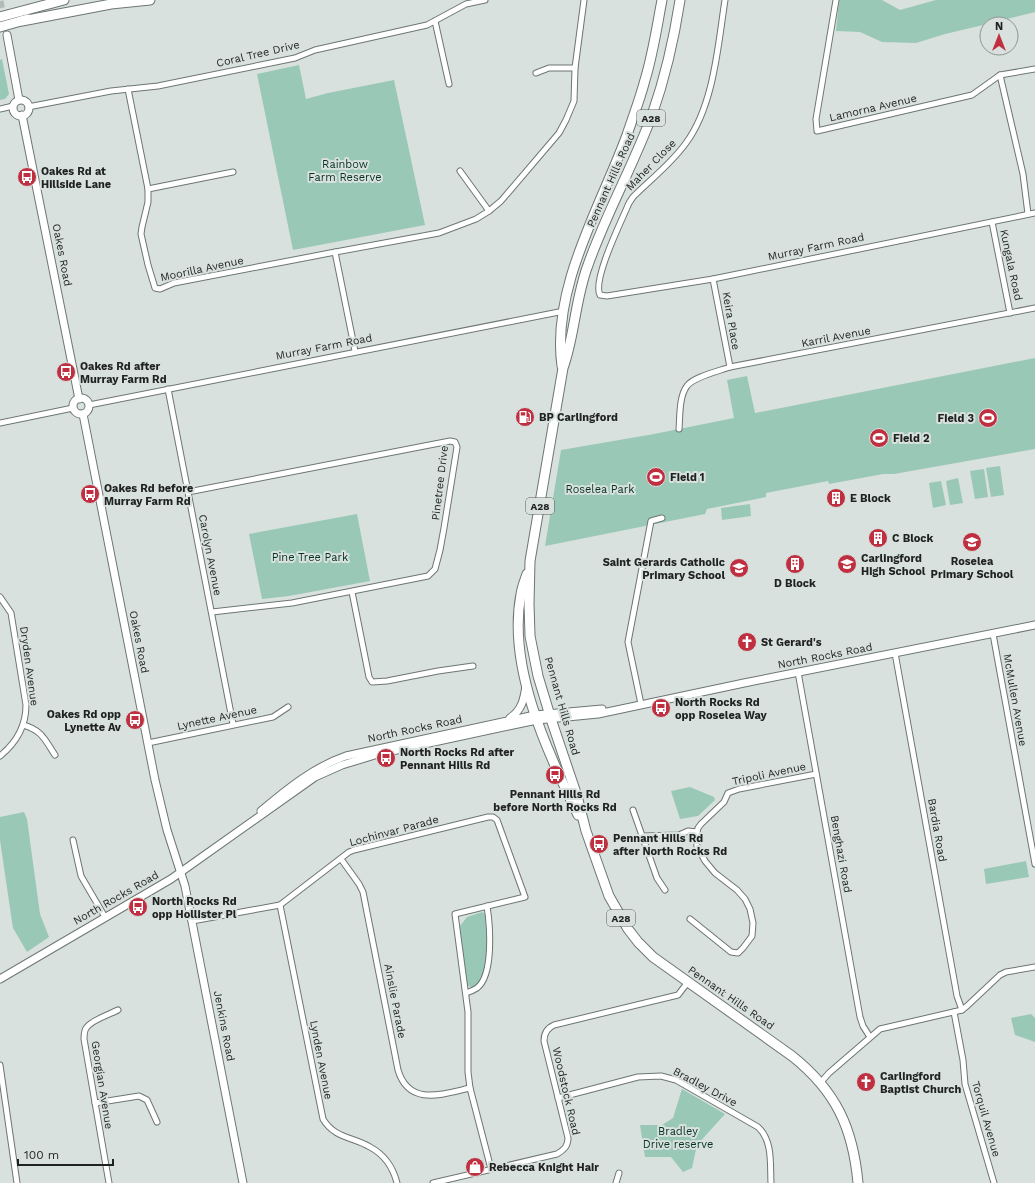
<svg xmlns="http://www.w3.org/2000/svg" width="1035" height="1183" viewBox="0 0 1035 1183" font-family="'Work Sans',sans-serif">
  <rect width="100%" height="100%" fill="#d8e1dd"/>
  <!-- green -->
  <g fill="#9ac8b6">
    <polygon points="839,0 882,0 900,10 936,0 1035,0 1035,12 979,26 945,34 916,43 882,42 860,32 836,31"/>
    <polygon points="2,59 9,94 5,99 0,100 0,60"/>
    <polygon points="299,65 306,99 328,93 394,80 425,225 293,250 257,74"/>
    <polygon points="1035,358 1035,449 894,474 883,474 829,484 828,481 766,493 766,497 707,509 705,514 545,546 561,450 654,434 734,418 727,380 747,376 755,413"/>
    <polygon points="1000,466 1004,495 991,497 986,468"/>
    <polygon points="984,469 988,497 975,499 970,471"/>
    <polygon points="958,478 963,503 950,505 946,481"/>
    <polygon points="941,481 946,505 933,508 929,483"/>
    <polygon points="750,504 751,516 722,520 721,508"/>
    <polygon points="357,514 370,581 289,596 262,599 249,534"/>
    <polygon points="690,787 714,797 715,800 698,816 680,819 671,791"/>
    <polygon points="24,812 27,819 40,914 49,937 27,952 13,928 12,922 0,840 0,817"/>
    <polygon points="1026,861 1029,877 986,884 984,869"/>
    <path d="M482 912 485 914C487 930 489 968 480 982 478 984 475 986 473 988L467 985 460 926 467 917Z"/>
    <polygon points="1031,1014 1035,1018 1035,1042 1015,1035 1011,1018"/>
    <polygon points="682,1089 725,1114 697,1145 692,1168 683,1172 671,1157 645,1157 640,1125 662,1125 673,1118"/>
  </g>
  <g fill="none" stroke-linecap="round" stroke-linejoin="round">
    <!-- secondary-tunnel -->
    <polyline stroke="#b3bbb7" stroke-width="7" stroke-dasharray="7 3.5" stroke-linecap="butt" points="0,1 7,35"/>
    <!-- street casing -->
    <g stroke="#6d7672" stroke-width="7">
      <g id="street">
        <path d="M725 0C718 45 714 105 686 143 671 164 651 179 633 197L629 203C622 220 592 280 600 295L607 296 713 279 1035 213"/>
        <polyline points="836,0 816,119 817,131 972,95 1000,75 1035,69"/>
        <polyline points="435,21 449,84"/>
        <polyline points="536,73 549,68 575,68"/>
        <polyline points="1000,75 1023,174 1028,214"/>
        <polyline points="128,89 148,189 148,202 142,227 141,234 148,265 155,288 160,289 174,283 330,253 439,233 476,219 489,211 501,201 559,133 566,120 574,101 575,68 584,0"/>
        <polyline points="28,107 111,91 158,86 295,58 315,50 427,25 466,4 485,0"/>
        <polyline points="0,109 13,106"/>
        <polyline points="460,171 489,211"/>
        <polyline points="148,189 233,172"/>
        <polyline points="992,222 1010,313"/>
        <polyline points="335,252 355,351"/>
        <polyline points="713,279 730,367"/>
        <polyline points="168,389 233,724"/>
        <polyline points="89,405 564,311"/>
        <polyline points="0,423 73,408"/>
        <path d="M679 429C680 417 679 396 687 386 693 377 719 371 730 367L1035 308"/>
        <polyline points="188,492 450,441 455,442 457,447 444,528 440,550 435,569 428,576 292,603 212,612"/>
        <polyline points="352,592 369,677 372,682 387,681 438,671 473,666"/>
        <path d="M0 597 11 613 26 705C26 726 16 743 0 756"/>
        <polyline points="993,634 1035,864"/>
        <polyline points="895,653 957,996 962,1010"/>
        <polyline points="798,672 860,1017 863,1026 870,1037"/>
        <polyline points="641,704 628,642 651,521 662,518"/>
        <path d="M23 725C42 730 45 740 55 755"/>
        <polyline points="148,743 273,717 288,707"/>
        <polyline points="633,810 657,878 665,890"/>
        <polyline points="643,836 679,835 688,831 697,832"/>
        <polyline points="73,840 81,876 105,917"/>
        <path d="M341 859 359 884 363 892 398 1070C409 1107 443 1094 470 1088"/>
        <path d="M280 905 323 1119C334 1138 353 1137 370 1147 385 1155 393 1167 397 1183"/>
        <polyline points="690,919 731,952 738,953 743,948 752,936 753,923 750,909 745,899 737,890 715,873 705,861 697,846 696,836 698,828 701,824 724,802 728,793 739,789 816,774"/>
        <polyline points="192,921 280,905 349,852 354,850 488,817 493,817 497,820 525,897 455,914 468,1012 468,1072 470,1088 491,1169"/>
        <path d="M466 993C469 992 474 990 477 988 494 975 490 925 487 906"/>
        <polyline points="954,1012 963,1060 965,1084 994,1183"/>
        <polyline points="0,1065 17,1183"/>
        <polyline points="821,1082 829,1073 880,1029 962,1010 967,1006 1000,975 1006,972 1035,967"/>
        <path d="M558 1098 638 1077 661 1076 676 1080 758 1127C773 1141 770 1164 771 1183"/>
        <polyline points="95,1103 139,1096 147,1100 157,1122"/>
        <path d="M109 1183 84 1039C84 1035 84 1030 87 1027 92 1020 110 1014 118 1010"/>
        <path d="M433 1183 557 1154C564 1150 568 1146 568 1138L544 1041C544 1033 547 1028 554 1025L678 995 688 982"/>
        <polyline points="616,1183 619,1173"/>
      </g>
    </g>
    <!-- secondary casing -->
    <g stroke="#6d7672" stroke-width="9">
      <g id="secondary">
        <polyline points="7,35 19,100"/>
        <circle cx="21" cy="108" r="8"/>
        <polyline points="22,115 79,399"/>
        <circle cx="81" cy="406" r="8"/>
        <polyline points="83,414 155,780 167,830 185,886 243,1183"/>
        <path d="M510 718C522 710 524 699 526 686"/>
        <path d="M261 811C287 789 314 767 346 756L535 715 602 709"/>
        <polyline points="0,979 171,879 315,777 342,765 378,754 513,725 537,720 598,714 744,683 1035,625"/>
      </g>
    </g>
    <!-- highway casing -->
    <g stroke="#6d7672" stroke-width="11">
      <g id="highway">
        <path d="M680 0C674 39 665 78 652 115 633 166 606 214 588 265 575 299 575 335 563 368L530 561 529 604 530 636 538 676 551 719 577 796 586 831 609 896 628 929 638 942 653 957 792 1056C836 1091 853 1128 858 1183"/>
        <polyline points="0,17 64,0"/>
        <polyline points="22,21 111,4 150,0"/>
        <polyline points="0,27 28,19"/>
        <path d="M562 366C551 288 601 206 627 135 633 117 640 99 645 80 653 54 657 26 662 0"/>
        <path d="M527 574C525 580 522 587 521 594 507 667 547 750 578 815"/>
      </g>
    </g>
    <!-- street -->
    <use href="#street" stroke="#fff" stroke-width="5"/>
    <!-- secondary -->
    <use href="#secondary" stroke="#fff" stroke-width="7"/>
    <!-- highway -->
    <use href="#highway" stroke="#fff" stroke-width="9"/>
  </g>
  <!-- icons -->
  <defs>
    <g id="bus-disc" transform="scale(1)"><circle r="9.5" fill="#bf2f40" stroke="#d8e1dd"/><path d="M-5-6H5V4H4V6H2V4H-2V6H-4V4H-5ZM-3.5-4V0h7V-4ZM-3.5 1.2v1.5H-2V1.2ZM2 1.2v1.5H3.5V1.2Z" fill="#fff"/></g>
    <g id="fuel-disc" transform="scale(1)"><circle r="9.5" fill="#bf2f40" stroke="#d8e1dd"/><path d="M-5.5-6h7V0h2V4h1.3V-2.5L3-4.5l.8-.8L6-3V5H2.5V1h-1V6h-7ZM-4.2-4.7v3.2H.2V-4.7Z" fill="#fff"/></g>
    <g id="stadium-disc" transform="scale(1)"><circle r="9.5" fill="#bf2f40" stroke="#d8e1dd"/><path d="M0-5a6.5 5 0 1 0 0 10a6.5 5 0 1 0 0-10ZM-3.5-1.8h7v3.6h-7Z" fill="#fff"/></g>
    <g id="building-disc" transform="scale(1)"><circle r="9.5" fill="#bf2f40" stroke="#d8e1dd"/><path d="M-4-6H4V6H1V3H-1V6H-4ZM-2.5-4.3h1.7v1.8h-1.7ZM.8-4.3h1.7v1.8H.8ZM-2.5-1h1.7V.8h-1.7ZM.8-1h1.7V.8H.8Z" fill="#fff"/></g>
    <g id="school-disc" transform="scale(1)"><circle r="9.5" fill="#bf2f40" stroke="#d8e1dd"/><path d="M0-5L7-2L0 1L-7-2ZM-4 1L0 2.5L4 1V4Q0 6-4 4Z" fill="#fff"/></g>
    <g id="church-disc" transform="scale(1)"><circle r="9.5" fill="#bf2f40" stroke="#d8e1dd"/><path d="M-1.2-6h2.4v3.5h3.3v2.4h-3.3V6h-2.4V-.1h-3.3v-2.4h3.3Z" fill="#fff"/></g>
    <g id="shop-disc" transform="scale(1)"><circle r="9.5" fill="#bf2f40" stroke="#d8e1dd"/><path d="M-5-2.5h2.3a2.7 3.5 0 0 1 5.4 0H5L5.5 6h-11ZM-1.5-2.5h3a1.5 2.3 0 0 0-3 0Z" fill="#fff"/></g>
  </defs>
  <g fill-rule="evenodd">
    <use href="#bus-disc" x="27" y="177"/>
    <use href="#bus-disc" x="66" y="372"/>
    <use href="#fuel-disc" x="525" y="417"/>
    <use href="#stadium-disc" x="988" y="418"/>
    <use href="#stadium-disc" x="879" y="438"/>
    <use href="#stadium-disc" x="656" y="477"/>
    <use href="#bus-disc" x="90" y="494"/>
    <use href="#building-disc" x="836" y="498"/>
    <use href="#building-disc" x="878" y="538"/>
    <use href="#school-disc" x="972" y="542"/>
    <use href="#building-disc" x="795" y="564"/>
    <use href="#school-disc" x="847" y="564"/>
    <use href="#school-disc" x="739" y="568"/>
    <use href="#church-disc" x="747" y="642"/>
    <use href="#bus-disc" x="661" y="708"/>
    <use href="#bus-disc" x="135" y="720"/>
    <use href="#bus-disc" x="386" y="758"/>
    <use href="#bus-disc" x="555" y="775"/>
    <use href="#bus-disc" x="599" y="844"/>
    <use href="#bus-disc" x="138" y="907"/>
    <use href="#church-disc" x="866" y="1082"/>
    <use href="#shop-disc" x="475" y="1167"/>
  </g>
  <g text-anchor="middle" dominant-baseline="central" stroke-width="4" stroke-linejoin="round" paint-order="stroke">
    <!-- shield labels -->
    <g fill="#d8e1dd" stroke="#565b59" stroke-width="1">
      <rect x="637" y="110" width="28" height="16" rx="3"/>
      <rect x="526" y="498" width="28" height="16" rx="3"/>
      <rect x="607" y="910" width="28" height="16" rx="3"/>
    </g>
    <g font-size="10" font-weight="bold" fill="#1f2221">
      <text x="651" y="118">A28</text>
      <text x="540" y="506">A28</text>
      <text x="621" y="918">A28</text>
    </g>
    <!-- street labels -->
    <g font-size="11" fill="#1f2221" stroke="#d8e1dd">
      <text transform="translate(258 54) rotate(-13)">Coral Tree Drive</text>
      <text transform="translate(873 108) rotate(-13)">Lamorna Avenue</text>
      <text transform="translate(651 165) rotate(-46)">Maher Close</text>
      <text transform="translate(611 180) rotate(-66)">Pennant Hills Road</text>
      <text transform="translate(816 247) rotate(-12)">Murray Farm Road</text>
      <text transform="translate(62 255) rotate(79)">Oakes Road</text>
      <text transform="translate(1011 265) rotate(78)">Kungala Road</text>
      <text transform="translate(202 269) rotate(-12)">Moorilla Avenue</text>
      <text transform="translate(731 321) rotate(80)">Keira Place</text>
      <text transform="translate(836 337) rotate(-11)">Karril Avenue</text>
      <text transform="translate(324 347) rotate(-11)">Murray Farm Road</text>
      <text transform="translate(440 483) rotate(-83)">Pinetree Drive</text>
      <text transform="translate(210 555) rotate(79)">Carolyn Avenue</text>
      <text transform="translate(139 642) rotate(79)">Oakes Road</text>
      <text transform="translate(825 656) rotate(-11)">North Rocks Road</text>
      <text transform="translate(29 666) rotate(82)">Dryden Avenue</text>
      <text transform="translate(1015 700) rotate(80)">McMullen Avenue</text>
      <text transform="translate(562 706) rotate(74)">Pennant Hills Road</text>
      <text transform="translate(217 718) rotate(-12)">Lynette Avenue</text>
      <text transform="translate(415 729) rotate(-12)">North Rocks Road</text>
      <text transform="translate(769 774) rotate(-12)">Tripoli Avenue</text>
      <text transform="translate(937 830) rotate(80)">Bardia Road</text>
      <text transform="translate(394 831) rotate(-15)">Lochinvar Parade</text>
      <text transform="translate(841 854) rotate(80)">Benghazi Road</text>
      <text transform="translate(116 898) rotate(-30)">North Rocks Road</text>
      <text transform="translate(731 998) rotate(35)">Pennant Hills Road</text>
      <text transform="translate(395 1001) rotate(79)">Ainslie Parade</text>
      <text transform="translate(224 1026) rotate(79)">Jenkins Road</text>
      <text transform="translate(321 1060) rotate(79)">Lynden Avenue</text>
      <text transform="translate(102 1085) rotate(81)">Georgian Avenue</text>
      <text transform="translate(705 1087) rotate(28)">Bradley Drive</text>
      <text transform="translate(566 1091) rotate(77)">Woodstock Road</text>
      <text transform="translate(986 1119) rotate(74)">Torquil Avenue</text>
    </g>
    <!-- park labels -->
    <g font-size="11" fill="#043124" stroke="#d8e1dd">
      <text x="345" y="164">Rainbow<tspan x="345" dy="13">Farm Reserve</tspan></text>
      <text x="600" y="489">Roselea Park</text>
      <text x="310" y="557">Pine Tree Park</text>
      <text x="678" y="1131">Bradley<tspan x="678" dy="13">Drive reserve</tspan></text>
    </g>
    <!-- poi labels -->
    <g font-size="11" font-weight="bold" fill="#1f2221" stroke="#d8e1dd" text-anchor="start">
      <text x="41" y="171">Oakes Rd at<tspan x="41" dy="13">Hillside Lane</tspan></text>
      <text x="80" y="366">Oakes Rd after<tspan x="80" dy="13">Murray Farm Rd</tspan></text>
      <text x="539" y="417">BP Carlingford</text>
      <text x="974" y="418" text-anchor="end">Field 3</text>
      <text x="893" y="438">Field 2</text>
      <text x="670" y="477">Field 1</text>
      <text x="104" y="488">Oakes Rd before<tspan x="104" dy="13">Murray Farm Rd</tspan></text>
      <text x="850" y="498">E Block</text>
      <text x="892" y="538">C Block</text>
      <text x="861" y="558">Carlingford<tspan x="861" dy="13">High School</tspan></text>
      <text x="972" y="561" text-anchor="middle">Roselea<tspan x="972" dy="13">Primary School</tspan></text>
      <text x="725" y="562" text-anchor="end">Saint Gerards Catholic<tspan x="725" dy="13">Primary School</tspan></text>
      <text x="795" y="583" text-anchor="middle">D Block</text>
      <text x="761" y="642">St Gerard's</text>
      <text x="675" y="702">North Rocks Rd<tspan x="675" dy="13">opp Roselea Way</tspan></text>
      <text x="121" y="714" text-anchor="end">Oakes Rd opp<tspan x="121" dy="13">Lynette Av</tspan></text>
      <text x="400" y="752">North Rocks Rd after<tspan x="400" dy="13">Pennant Hills Rd</tspan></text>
      <text x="555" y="794" text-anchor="middle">Pennant Hills Rd<tspan x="555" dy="13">before North Rocks Rd</tspan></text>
      <text x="613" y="838">Pennant Hills Rd<tspan x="613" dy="13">after North Rocks Rd</tspan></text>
      <text x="152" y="901">North Rocks Rd<tspan x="152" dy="13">opp Hollister Pl</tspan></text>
      <text x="880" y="1076">Carlingford<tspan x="880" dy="13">Baptist Church</tspan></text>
      <text x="489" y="1167">Rebecca Knight Hair</text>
    </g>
  </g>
  <!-- north arrow -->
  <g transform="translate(999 36)"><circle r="19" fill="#d8e1dd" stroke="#8e9592"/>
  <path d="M0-3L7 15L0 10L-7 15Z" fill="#bf2f40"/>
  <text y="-6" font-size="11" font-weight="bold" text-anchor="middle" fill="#1f2221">N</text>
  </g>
  <!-- scale -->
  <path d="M18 1159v6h95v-6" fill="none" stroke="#1f2221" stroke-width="2"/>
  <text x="24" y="1159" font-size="12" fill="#1f2221" stroke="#d8e1dd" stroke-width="3" paint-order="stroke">100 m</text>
</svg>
